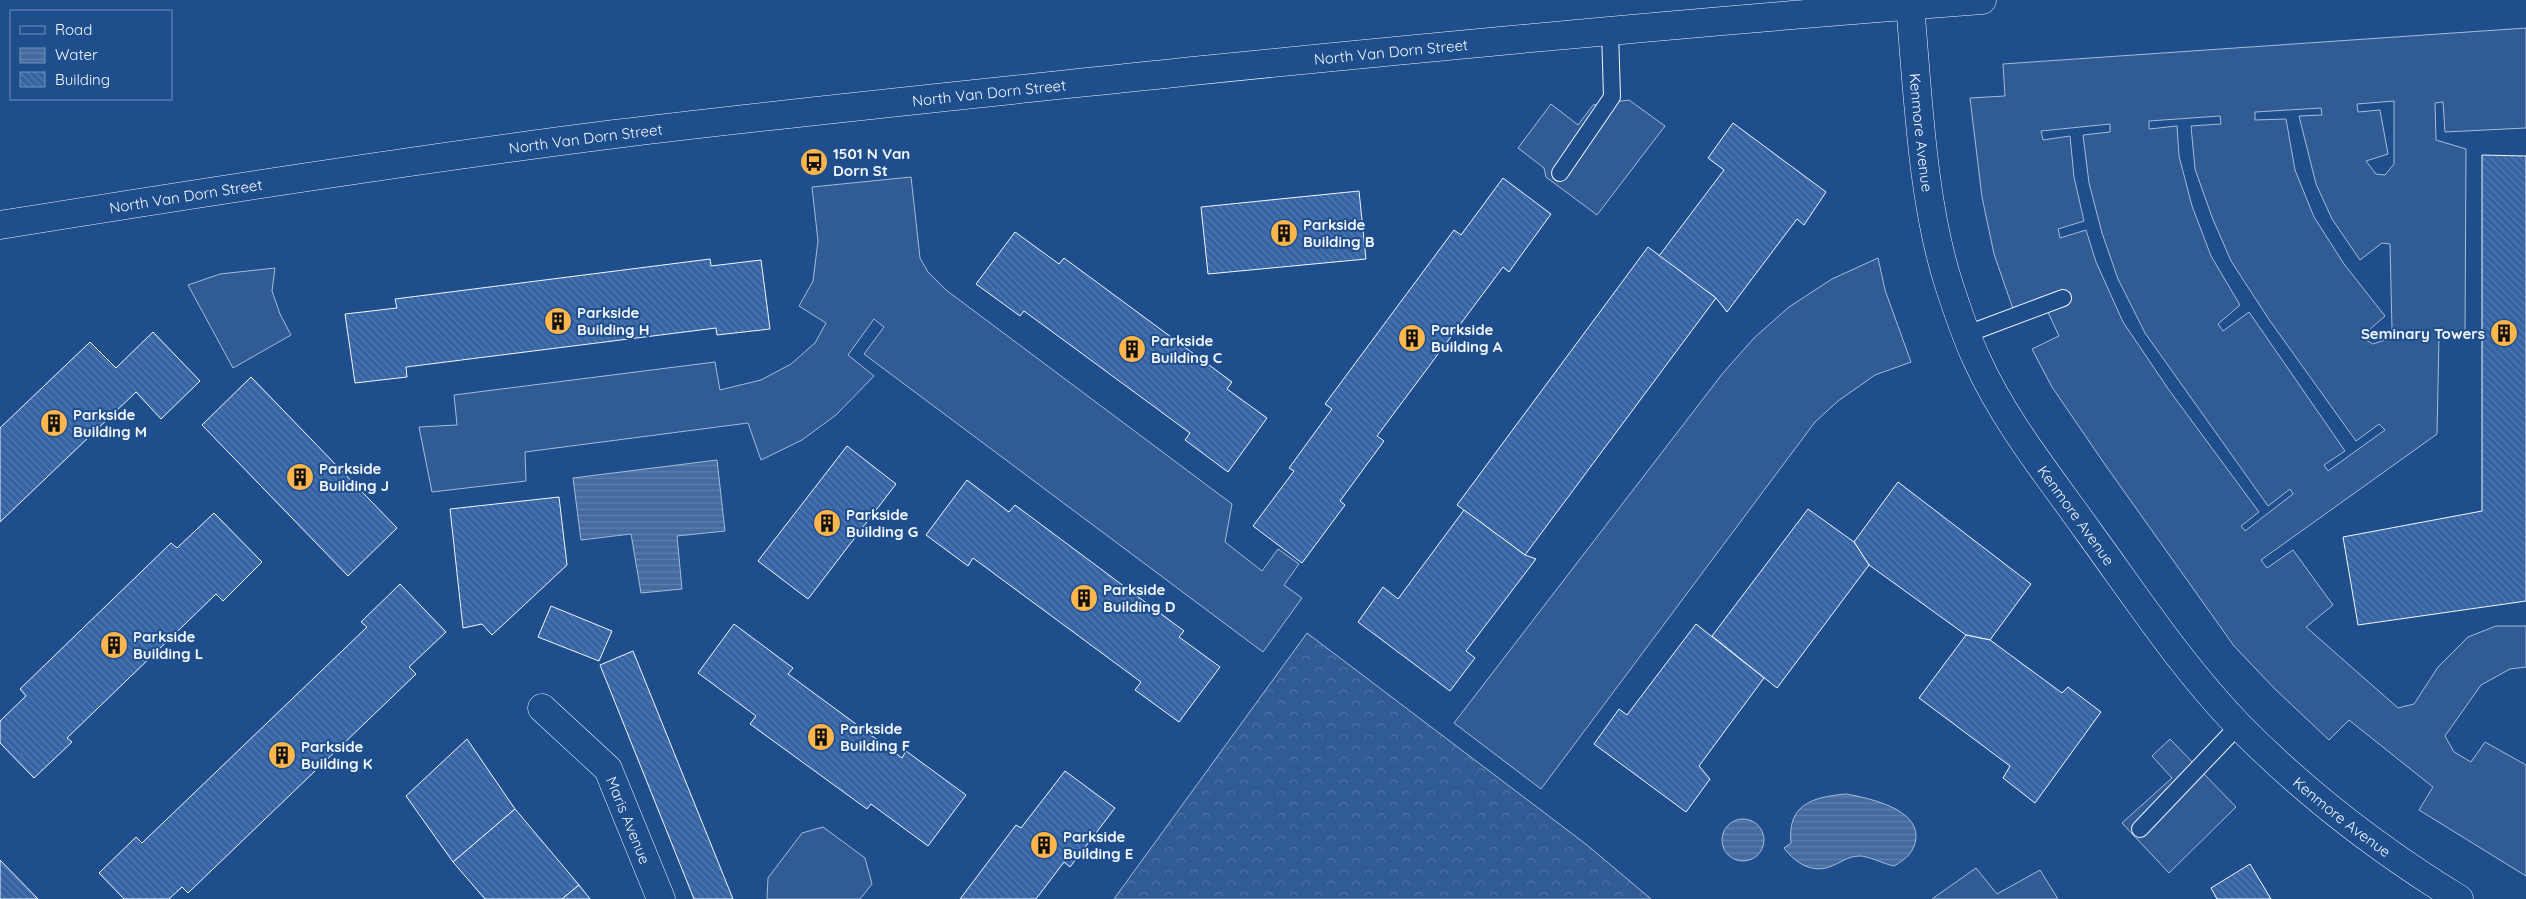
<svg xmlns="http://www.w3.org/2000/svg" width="2526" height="899" viewBox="0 0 2526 899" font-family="Quicksand,sans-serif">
  <defs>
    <pattern id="forest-crowns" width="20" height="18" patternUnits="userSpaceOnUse" patternTransform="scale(1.25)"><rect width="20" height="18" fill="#305b95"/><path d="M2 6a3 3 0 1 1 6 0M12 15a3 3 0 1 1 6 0" fill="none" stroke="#4e73a5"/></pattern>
    <pattern id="water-rules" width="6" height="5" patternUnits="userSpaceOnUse" patternTransform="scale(1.25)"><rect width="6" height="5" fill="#446ba0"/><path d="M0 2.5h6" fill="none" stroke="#5f81ae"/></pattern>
    <pattern id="building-back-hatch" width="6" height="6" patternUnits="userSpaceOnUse" patternTransform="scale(1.25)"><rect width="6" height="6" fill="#3563a3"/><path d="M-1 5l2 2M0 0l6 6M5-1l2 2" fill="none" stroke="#537ab1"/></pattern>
  </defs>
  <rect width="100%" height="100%" fill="#1f4e8c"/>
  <!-- built -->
  <g fill="#305b95" stroke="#a8bbd7" fill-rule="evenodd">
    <path d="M2526 28V128L2445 132 2443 102 2435 103 2436 140 2466 149 2465 337 2439 336 2437 434 2261 560 2267 568 2293 550 2333 605 2306 627 2398 708 2414 704 2438 667 2468 637 2496 626H2526V667L2510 669 2481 685 2445 736 2454 752 2471 762 2485 742 2526 765V876L2419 810 2433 787 2349 720 2329 740 2275 689 2234 646 2106 466 2052 387 2032 349 2059 336 2041 297 2013 309 1994 254 1982 197 1970 98 2005 96 2003 64ZM2394 101V164L2385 175 2376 174 2366 161 2388 154 2380 110 2358 112 2357 104ZM2321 108 2322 115 2299 116 2316 184 2332 219 2360 260 2382 243 2390 244 2392 329 2385 340 2373 344 2361 337 2385 316 2344 264 2314 217 2295 170 2286 119 2255 120V112ZM2220 116 2221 124 2191 126 2195 169 2212 217 2231 261 2270 321 2356 441 2379 424 2385 430 2328 471 2324 465 2345 451 2249 312 2223 331 2218 324 2240 305 2211 256 2192 206 2179 156 2177 126 2149 129V121ZM2110 124V132L2083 135 2089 183 2102 233 2118 279 2145 333 2268 506 2290 489 2293 494 2245 531 2241 526 2259 512 2169 390 2123 322 2096 262 2086 230 2060 238 2058 229 2084 221 2074 177 2070 136 2043 140 2041 131Z"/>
    <polygon points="1629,100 1665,126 1597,215 1546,177 1544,168 1518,148 1551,104 1578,125 1593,105"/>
    <polygon points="911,177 920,258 928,272 946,290 1232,504 1225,542 1262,571 1278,549 1299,564 1284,585 1302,598 1263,652 864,354 884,327 874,319 848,355 874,376 836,415 802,440 761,460 748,423 525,452 526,481 432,492 419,427 457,425 454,395 715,362 720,390 761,380 791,364 815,343 826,323 799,306 813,281 818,241 812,187"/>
    <polygon points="1878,258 1885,290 1911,362 1875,375 1838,401 1815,422 1541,789 1454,723 1723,373 1754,338 1789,307 1832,279"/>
    <polygon points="275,268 272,291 280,314 291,335 233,368 188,285 220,274"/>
    <polygon points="2170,739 2236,807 2169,873 2122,823 2172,778 2152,756"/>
    <polygon points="823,827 865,858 872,884 860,899 767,899 768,878 802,833"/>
    <polygon points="1976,868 1997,894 2040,870 2058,899 1932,899"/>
  </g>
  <!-- forest -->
  <polygon fill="url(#forest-crowns)" stroke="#a8bbd7" points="1307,633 1587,845 1651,899 1114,899"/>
  <!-- water -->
  <g fill="url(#water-rules)" stroke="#a8bbd7">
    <polygon points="717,460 725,531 677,536 682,589 641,593 631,534 581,540 573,478"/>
    <path d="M1846 794C1868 798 1917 808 1916 837 1915 852 1906 859 1894 866 1884 864 1868 856 1860 856 1849 856 1844 861 1834 865 1814 875 1796 864 1784 848L1791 843C1787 804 1813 797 1846 794Z"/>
    <circle cx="1743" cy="840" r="21"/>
  </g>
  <!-- building -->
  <g fill="url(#building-back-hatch)" stroke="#f2f6ff">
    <polygon points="1733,123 1826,192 1804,225 1797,219 1727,312 1716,298 1659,256 1724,170 1708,158"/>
    <polygon points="2482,155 2526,156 2526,601 2358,625 2343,537 2482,511"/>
    <polygon points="1503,178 1551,214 1509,272 1503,267 1377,436 1384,441 1340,501 1345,505 1302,563 1253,526 1294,471 1289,468 1332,409 1325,404 1454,230 1461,235"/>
    <polygon points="1359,191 1366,259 1208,274 1201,207"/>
    <polygon points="1015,232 1059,264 1064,258 1232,382 1227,389 1267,418 1228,472 1185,440 1190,433 1024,311 1020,316 976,284"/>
    <polygon points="1648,247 1716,298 1525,555 1457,505"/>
    <polygon points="710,259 711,266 761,260 770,329 717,335 716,328 406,367 407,377 355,383 345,314 397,308 395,299"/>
    <polygon points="153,332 200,381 161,419 136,392 0,522 0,428 90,342 116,368"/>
    <polygon points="251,377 397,528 348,576 202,425"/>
    <polygon points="847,446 896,484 808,599 758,561"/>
    <polygon points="967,480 1009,512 1015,505 1184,631 1179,637 1220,667 1179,722 1135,690 1141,682 973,558 968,566 926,535"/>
    <polygon points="1898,482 2031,584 1990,640 1966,635 1869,565 1854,542"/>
    <polygon points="559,497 567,565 492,635 482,624 463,628 450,509"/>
    <polygon points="1808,509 1854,542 1869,565 1777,688 1712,636"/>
    <polygon points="1464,510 1525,555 1536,559 1466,651 1475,658 1450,691 1358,622 1383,587 1398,599"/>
    <polygon points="214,513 262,562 223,601 216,594 67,738 72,742 34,778 0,743 0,721 26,696 20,689 171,543 177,548"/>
    <polygon points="400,584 446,632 409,667 416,674 188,893 182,887 169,899 124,899 99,873 136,837 142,843 367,627 361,622"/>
    <polygon points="551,606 612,631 599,661 538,637"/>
    <polygon points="734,624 793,668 788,674 902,758 906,751 966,795 928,846 871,804 867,809 750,724 756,716 698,673"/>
    <polygon points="1696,624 1764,678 1699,766 1710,779 1686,812 1594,744 1619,709 1627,715"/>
    <polygon points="1966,635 1990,640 2062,693 2068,687 2101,712 2035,803 2003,778 2010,766 1919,698"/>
    <polygon points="633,651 733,899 694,899 600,665"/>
    <polygon points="467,739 515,809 453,862 406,796"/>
    <polygon points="1065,771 1115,808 1070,867 1064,862 1036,899 960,899 1016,825 1021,828"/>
    <polygon points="515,809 579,885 562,899 485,899 453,862"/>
    <polygon points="0,860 38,899 0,899"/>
    <polygon points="2250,864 2271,899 2217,899 2211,888"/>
    <polygon points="579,885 590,899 562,899"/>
  </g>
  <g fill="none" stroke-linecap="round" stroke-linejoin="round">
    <!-- service casing -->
    <g stroke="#f2f6ff" stroke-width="18">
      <g id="service">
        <polyline points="1560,173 1612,97 1610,31"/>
        <polyline points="1967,334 2063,298"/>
        <polyline points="2140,829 2239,725"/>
      </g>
    </g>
    <!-- minor casing -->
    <g stroke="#f2f6ff" stroke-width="29">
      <g id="minor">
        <path id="s1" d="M542 708 608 769 661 899"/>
      </g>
    </g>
    <!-- tertiary casing -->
    <g stroke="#f2f6ff" stroke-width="29">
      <g id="tertiary">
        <path id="s2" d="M1910 5C1918 94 1922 204 1950 288 1958 312 1966 337 1977 360 2005 422 2049 476 2088 531 2136 597 2182 667 2239 726 2305 793 2379 850 2459 899"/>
      </g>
    </g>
    <!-- secondary casing -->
    <g stroke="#f2f6ff" stroke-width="29">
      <g id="secondary">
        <path id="s3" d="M0 225C205 192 409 160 615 134 804 111 994 92 1183 72 1449 45 1715 20 1982 0"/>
      </g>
    </g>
    <!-- service -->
    <use href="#service" stroke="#1f4e8c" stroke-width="16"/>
    <!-- minor -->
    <use href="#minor" stroke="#1f4e8c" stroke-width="28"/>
    <!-- tertiary -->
    <use href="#tertiary" stroke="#1f4e8c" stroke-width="28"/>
    <!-- secondary -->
    <use href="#secondary" stroke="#1f4e8c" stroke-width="28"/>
  </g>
  <!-- icons -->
  <defs>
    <g id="bus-disc" transform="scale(1.4375)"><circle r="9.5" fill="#ffb74d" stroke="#1f4e8c"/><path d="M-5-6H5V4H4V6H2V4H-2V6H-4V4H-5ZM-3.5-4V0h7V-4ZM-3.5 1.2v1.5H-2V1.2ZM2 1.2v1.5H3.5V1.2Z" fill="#111"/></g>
    <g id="building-disc" transform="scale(1.4375)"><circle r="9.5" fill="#ffb74d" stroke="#1f4e8c"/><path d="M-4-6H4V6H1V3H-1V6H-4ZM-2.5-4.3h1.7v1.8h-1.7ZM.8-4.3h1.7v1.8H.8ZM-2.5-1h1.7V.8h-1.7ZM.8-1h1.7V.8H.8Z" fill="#111"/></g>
  </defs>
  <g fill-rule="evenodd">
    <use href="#bus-disc" x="814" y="162"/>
    <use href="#building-disc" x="1284" y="233"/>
    <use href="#building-disc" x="558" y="321"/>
    <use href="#building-disc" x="2504" y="333"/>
    <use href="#building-disc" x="1412" y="338"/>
    <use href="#building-disc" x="1132" y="349"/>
    <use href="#building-disc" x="54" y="423"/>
    <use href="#building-disc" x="300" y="477"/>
    <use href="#building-disc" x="827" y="523"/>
    <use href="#building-disc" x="1084" y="598"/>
    <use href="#building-disc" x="114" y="645"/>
    <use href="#building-disc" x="821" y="737"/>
    <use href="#building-disc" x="282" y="755"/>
    <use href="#building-disc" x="1044" y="845"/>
  </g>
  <g text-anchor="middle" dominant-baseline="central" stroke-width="4" stroke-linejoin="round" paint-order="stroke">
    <!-- street labels -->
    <g font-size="15" fill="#f2f6ff" stroke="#1f4e8c">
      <text stroke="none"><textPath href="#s3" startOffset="1402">North Van Dorn Street</textPath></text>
      <text stroke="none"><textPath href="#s3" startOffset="998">North Van Dorn Street</textPath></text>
      <text stroke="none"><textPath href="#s2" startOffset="128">Kenmore Avenue</textPath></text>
      <text stroke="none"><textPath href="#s3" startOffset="592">North Van Dorn Street</textPath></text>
      <text stroke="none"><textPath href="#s3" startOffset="188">North Van Dorn Street</textPath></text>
      <text stroke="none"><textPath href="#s2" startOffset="548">Kenmore Avenue</textPath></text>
      <text stroke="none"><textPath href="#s2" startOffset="952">Kenmore Avenue</textPath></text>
      <text stroke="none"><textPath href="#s1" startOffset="145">Maris Avenue</textPath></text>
    </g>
    <!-- poi labels -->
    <g font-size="15" font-weight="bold" fill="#f2f6ff" stroke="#1f4e8c" text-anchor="start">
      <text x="833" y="153">1501 N Van<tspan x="833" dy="17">Dorn St</tspan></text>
      <text x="1303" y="224">Parkside<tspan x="1303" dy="17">Building B</tspan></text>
      <text x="577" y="312">Parkside<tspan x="577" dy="17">Building H</tspan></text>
      <text x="1431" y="329">Parkside<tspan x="1431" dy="17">Building A</tspan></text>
      <text x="2485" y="333" text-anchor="end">Seminary Towers</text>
      <text x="1151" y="340">Parkside<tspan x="1151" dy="17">Building C</tspan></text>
      <text x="73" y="414">Parkside<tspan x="73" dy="17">Building M</tspan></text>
      <text x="319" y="468">Parkside<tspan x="319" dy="17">Building J</tspan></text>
      <text x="846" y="514">Parkside<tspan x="846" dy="17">Building G</tspan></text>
      <text x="1103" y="589">Parkside<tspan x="1103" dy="17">Building D</tspan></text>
      <text x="133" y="636">Parkside<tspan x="133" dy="17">Building L</tspan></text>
      <text x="840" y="728">Parkside<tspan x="840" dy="17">Building F</tspan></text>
      <text x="301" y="746">Parkside<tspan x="301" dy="17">Building K</tspan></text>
      <text x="1063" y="836">Parkside<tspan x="1063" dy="17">Building E</tspan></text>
    </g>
  </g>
  <!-- legend -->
  <rect x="10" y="10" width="162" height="90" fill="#1f4e8c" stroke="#7391ba"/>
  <rect x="20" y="26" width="25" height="8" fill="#1f4e8c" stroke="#7391ba"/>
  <text x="55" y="35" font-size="15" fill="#f2f6ff">Road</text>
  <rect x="20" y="48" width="25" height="15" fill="url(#water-rules)" stroke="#7391ba"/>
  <text x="55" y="60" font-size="15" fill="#f2f6ff">Water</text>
  <rect x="20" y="72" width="25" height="15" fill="url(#building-back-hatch)" stroke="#7391ba"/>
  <text x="55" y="85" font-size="15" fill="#f2f6ff">Building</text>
</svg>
